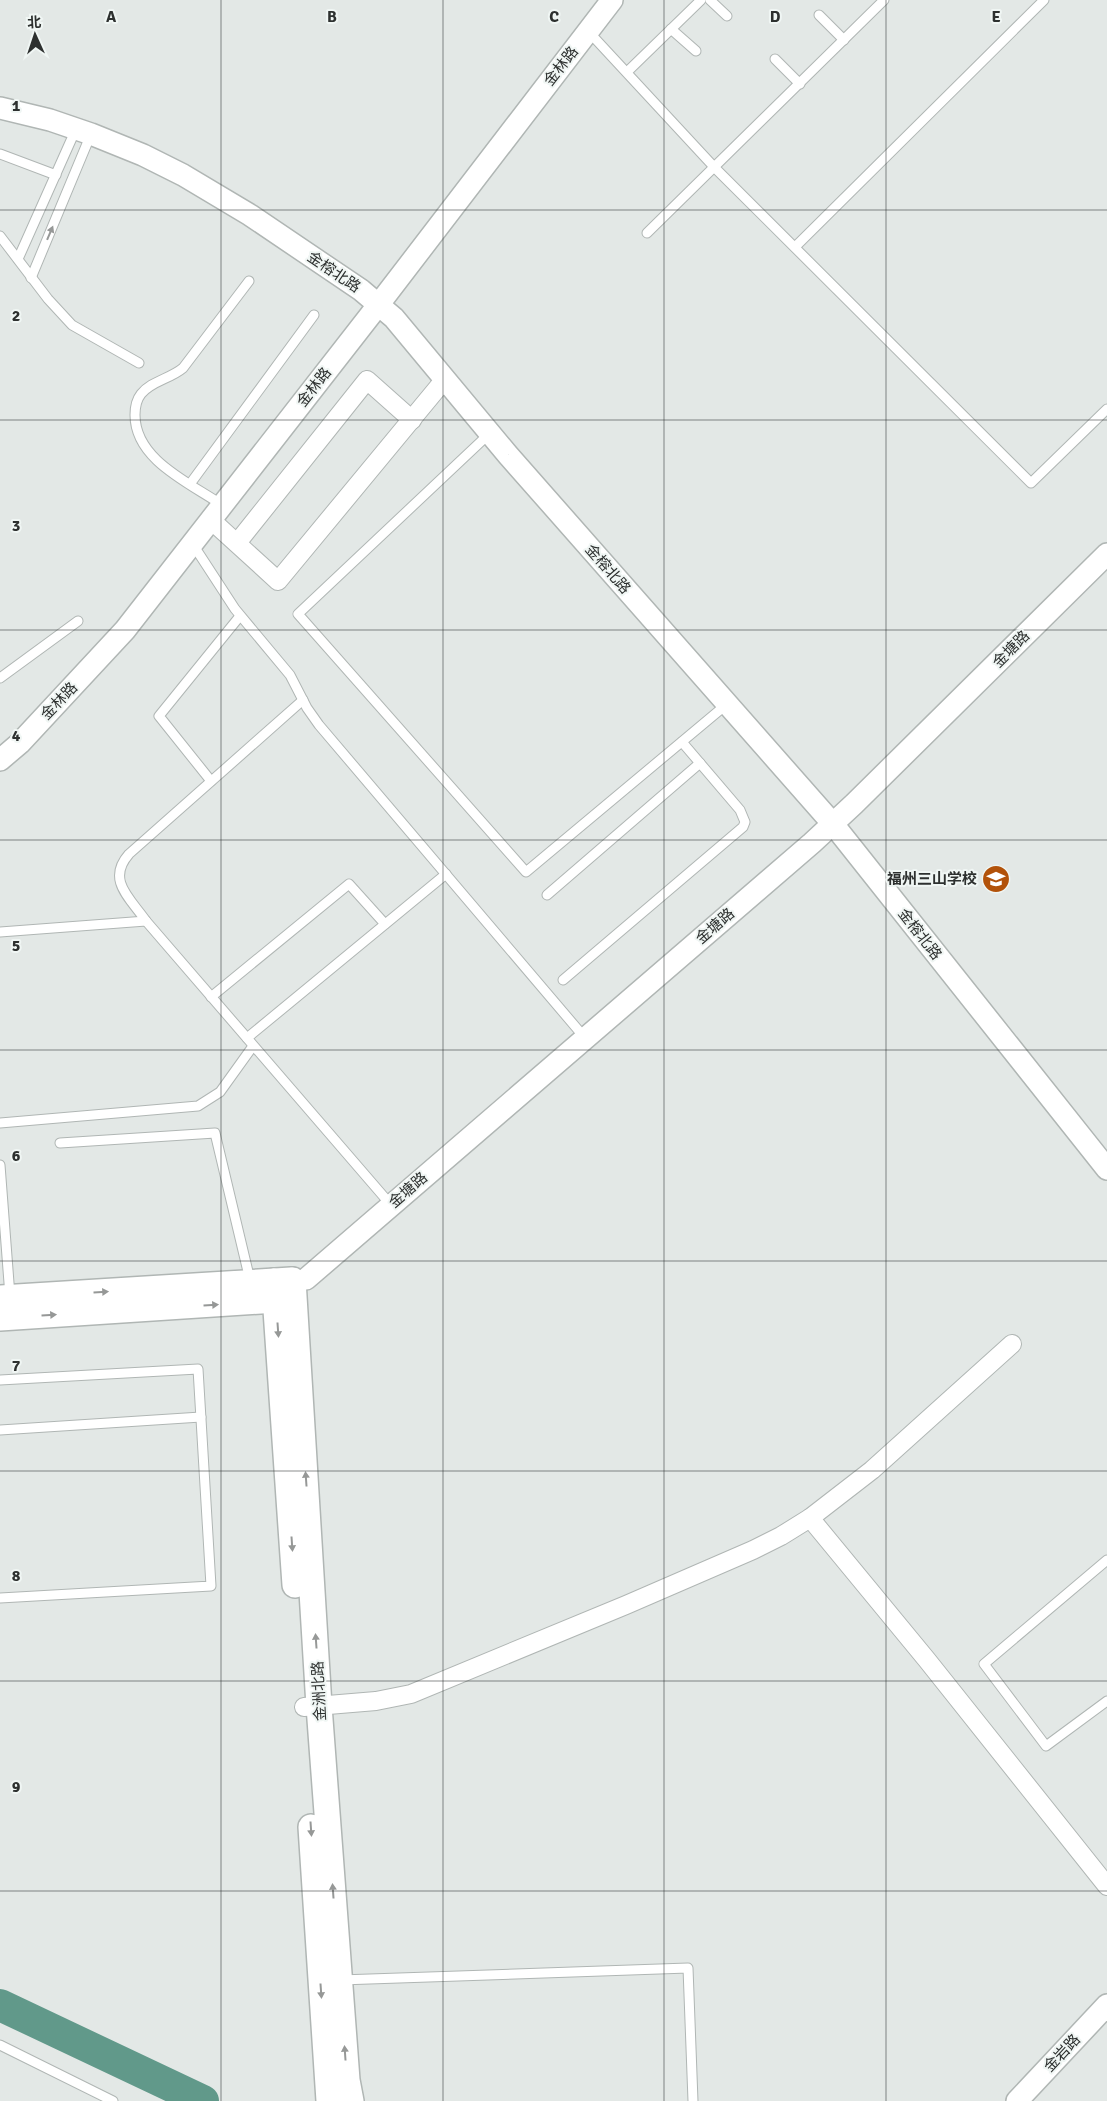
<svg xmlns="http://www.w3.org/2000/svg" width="1107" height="2101" viewBox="0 0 1107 2101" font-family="Signika,'Noto Sans SC',sans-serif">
  <rect width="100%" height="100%" fill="#e3e8e6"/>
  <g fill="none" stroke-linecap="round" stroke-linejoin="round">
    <!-- river -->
    <polyline stroke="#61998a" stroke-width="32" points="0,2005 203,2101"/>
    <!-- service casing -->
    <g stroke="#b0b6b4" stroke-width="11">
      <g id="service">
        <polyline points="710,0 727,16"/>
        <polyline points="819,15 844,40"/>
        <polyline points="671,29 696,51"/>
        <polyline points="588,31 715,168 1031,483 1107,409"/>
        <polyline points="775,59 800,84"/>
        <polyline points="627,72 701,0"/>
        <polyline points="0,154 56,175"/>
        <polyline points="647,233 884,0"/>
        <polyline points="0,236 48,299 72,325 139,363"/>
        <polyline points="795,247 1044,0"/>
        <polyline points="18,259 76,129"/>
        <polyline points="31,278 91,134"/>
        <polyline points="490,433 298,614 526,872 727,704"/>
        <polyline points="190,484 314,315"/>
        <path d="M222 505C190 483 135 460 135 415 135 408 137 399 141 394 151 381 170 379 183 368L249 281"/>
        <polyline points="192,543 235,609 290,675 307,708 319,725 585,1038"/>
        <polyline points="0,678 78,621"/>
        <path d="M303 700 129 854C106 880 130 898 146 921L391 1205"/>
        <polyline points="211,781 159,716 240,616"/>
        <polyline points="547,895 700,763"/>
        <polyline points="0,932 146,921"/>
        <polyline points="563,980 743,827 745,822 740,810 682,742"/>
        <polyline points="211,997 349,884 385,924"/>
        <polyline points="247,1038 446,874"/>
        <polyline points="0,1123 198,1106 220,1092 253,1046"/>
        <polyline points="60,1143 215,1133 250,1280"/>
        <polyline points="0,1165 10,1296"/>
        <polyline points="0,1380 198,1369 211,1586 0,1598"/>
        <polyline points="0,1430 201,1417"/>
        <polyline points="1107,1560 984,1664 1046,1746 1107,1701"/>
        <polyline points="340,1980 688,1968 693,2101"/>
        <polyline points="0,2045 113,2101"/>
      </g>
    </g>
    <!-- minor casing -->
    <g stroke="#b0b6b4" stroke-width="20">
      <g id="minor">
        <polyline points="210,519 278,581 445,379"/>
        <polyline points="237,543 367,380 412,420"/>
        <polyline points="810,1518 927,1660 1107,1886"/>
        <polyline points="304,1707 376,1701 411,1694 626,1605 753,1550 781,1536 810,1518 872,1470 1012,1344"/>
      </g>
    </g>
    <!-- tertiary casing -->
    <g stroke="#b0b6b4" stroke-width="24">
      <g id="tertiary">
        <polyline points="0,108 50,120 91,134 143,155 183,175 250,215 361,290 394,318 508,455 833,824 1107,1169"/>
        <polyline points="0,760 20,743 125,630 379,304 612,0"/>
        <polyline points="306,1279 812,843 854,804 1107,554"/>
        <polyline points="1017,2101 1107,2005"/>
      </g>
    </g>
    <!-- secondary casing -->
    <g stroke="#b0b6b4" stroke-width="28">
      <g id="secondary">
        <polyline points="293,1280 319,1706 347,2080 351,2101"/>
        <polyline points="274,1281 295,1585"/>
        <polyline points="0,1298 291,1280"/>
        <polyline points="0,1318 276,1300 289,1290"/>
        <polyline points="311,1827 329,2101"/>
      </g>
    </g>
    <!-- service -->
    <use href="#service" stroke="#fff" stroke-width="9"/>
    <!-- minor -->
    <use href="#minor" stroke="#fff" stroke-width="18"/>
    <!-- tertiary -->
    <use href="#tertiary" stroke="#fff" stroke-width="21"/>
    <!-- secondary -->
    <use href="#secondary" stroke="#fff" stroke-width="25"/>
  </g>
  <!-- one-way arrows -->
  <defs><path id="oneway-solid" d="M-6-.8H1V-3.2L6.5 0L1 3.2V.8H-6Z" transform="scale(1.25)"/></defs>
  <g fill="#969897">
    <use href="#oneway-solid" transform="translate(50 233) rotate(-67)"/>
    <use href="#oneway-solid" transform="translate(101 1292) rotate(-3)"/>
    <use href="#oneway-solid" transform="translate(211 1305) rotate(-4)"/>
    <use href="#oneway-solid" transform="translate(49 1315) rotate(-4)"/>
    <use href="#oneway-solid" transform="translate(278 1330) rotate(86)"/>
    <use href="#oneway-solid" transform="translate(306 1479) rotate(-94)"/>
    <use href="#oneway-solid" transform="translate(292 1544) rotate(86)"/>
    <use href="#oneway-solid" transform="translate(316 1641) rotate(-94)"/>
    <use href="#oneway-solid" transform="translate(311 1829) rotate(86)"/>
    <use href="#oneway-solid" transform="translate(333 1891) rotate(-94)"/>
    <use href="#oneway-solid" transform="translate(321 1991) rotate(86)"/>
    <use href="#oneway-solid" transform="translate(345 2053) rotate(-94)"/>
  </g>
  <!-- grid -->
  <path fill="none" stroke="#2d302f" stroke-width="1" stroke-opacity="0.55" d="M221 0V2101M443 0V2101M664 0V2101M886 0V2101M0 210H1107M0 420H1107M0 630H1107M0 840H1107M0 1050H1107M0 1261H1107M0 1471H1107M0 1681H1107M0 1891H1107"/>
  <!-- icons -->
  <defs>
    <g id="school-disc" transform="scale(1.4375)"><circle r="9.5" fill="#b2520a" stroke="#f0f6f4"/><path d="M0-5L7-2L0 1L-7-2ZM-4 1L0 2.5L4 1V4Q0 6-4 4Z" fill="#fff"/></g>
  </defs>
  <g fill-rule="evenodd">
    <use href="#school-disc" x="996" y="879"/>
  </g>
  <g text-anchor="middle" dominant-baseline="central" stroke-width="4" stroke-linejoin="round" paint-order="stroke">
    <!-- street labels -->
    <g font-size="15" fill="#2d302f" stroke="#f0f6f4">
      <text transform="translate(561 66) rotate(-52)">金林路</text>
      <text transform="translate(334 272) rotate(34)">金榕北路</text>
      <text transform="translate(314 387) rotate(-52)">金林路</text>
      <text transform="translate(608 569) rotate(49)">金榕北路</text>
      <text transform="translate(1011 649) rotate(-45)">金塘路</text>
      <text transform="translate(59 701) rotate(-46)">金林路</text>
      <text transform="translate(715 926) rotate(-41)">金塘路</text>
      <text transform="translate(920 934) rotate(52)">金榕北路</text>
      <text transform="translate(408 1190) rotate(-41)">金塘路</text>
      <text transform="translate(319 1691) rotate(-93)">金洲北路</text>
      <text transform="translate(1062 2053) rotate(-47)">金岩路</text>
    </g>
    <!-- poi labels -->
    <g font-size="15" font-weight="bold" fill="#2d302f" stroke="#f0f6f4" text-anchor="end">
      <text x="977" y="879">福州三山学校</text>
    </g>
  </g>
  <g font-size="16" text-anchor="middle" font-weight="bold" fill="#2d302f" stroke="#f0f6f4" stroke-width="4" stroke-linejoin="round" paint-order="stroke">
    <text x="111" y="22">A</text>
    <text x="332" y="22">B</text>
    <text x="554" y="22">C</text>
    <text x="775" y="22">D</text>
    <text x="996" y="22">E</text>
    <text x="16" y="111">1</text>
    <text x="16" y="321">2</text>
    <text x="16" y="531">3</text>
    <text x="16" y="741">4</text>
    <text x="16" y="951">5</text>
    <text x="16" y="1161">6</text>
    <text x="16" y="1371">7</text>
    <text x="16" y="1581">8</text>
    <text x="16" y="1792">9</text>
  </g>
  <!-- north arrow -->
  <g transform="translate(35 35) rotate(357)" stroke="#f0f6f4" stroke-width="4" paint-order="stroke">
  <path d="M0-4L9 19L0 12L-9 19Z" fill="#2d302f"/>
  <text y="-8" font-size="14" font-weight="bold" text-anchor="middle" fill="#2d302f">北</text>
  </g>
</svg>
